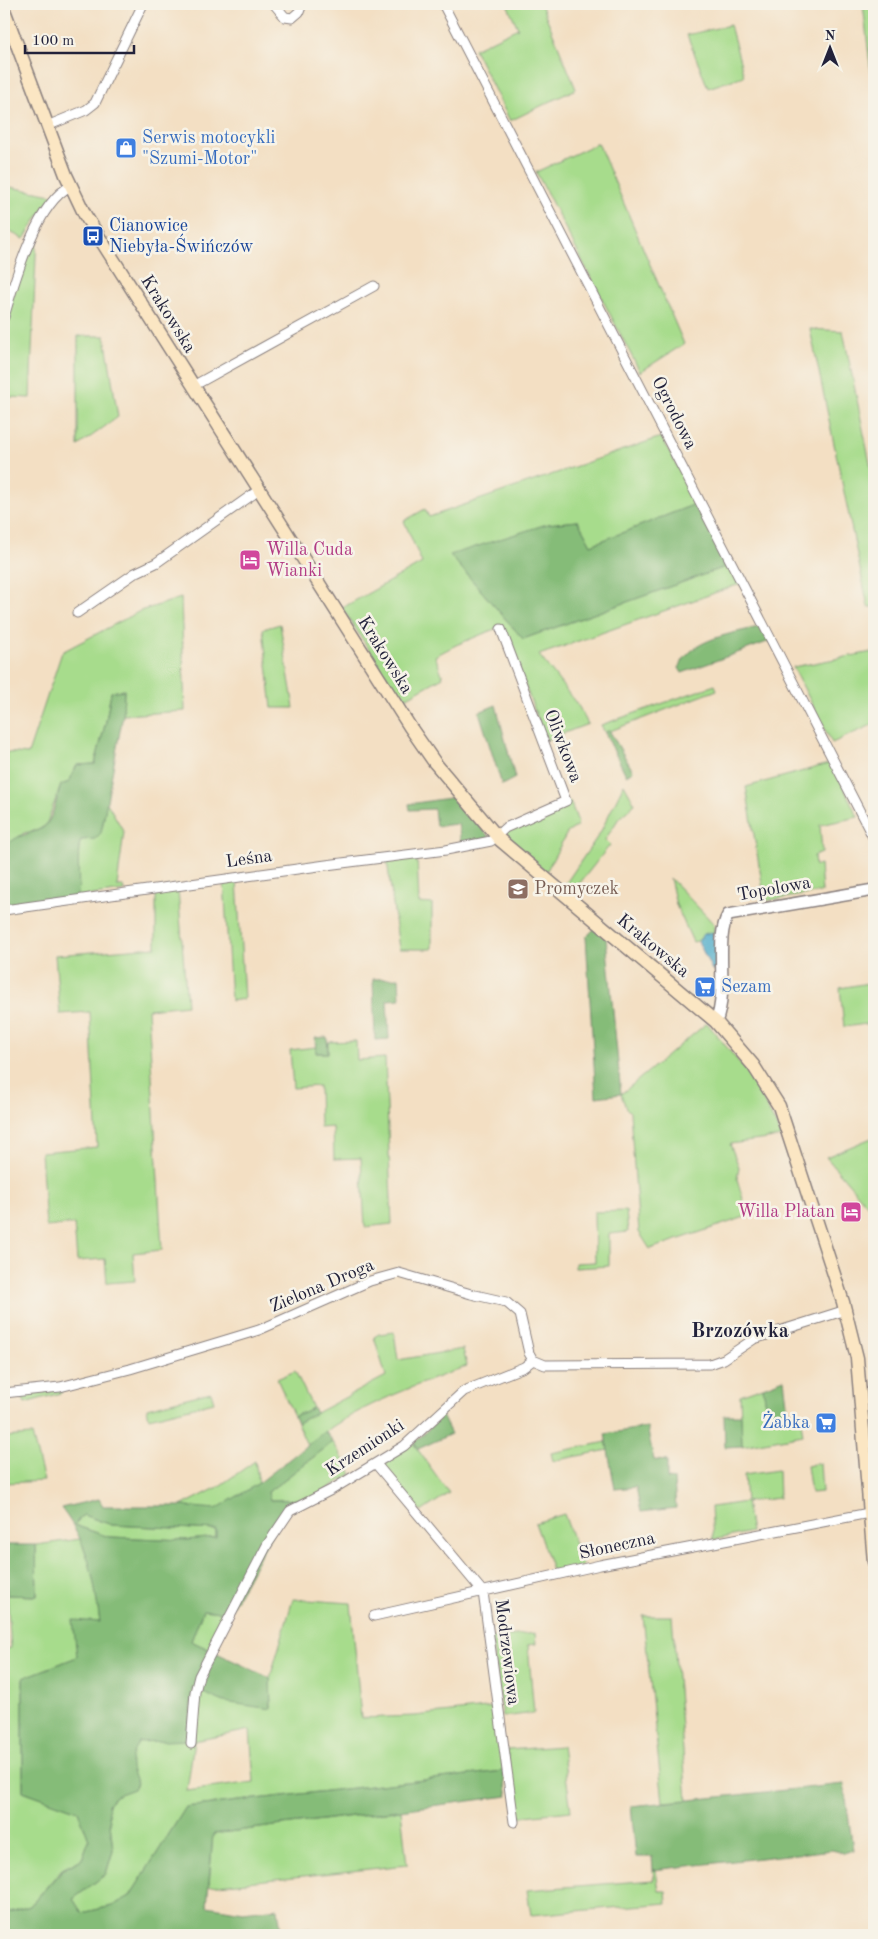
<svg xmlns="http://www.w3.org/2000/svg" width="878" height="1939" viewBox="0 0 878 1939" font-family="'Old Standard TT',serif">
  <rect width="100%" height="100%" fill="#f7f3e8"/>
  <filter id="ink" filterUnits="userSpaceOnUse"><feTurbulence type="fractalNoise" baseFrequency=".02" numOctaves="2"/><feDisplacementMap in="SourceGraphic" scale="10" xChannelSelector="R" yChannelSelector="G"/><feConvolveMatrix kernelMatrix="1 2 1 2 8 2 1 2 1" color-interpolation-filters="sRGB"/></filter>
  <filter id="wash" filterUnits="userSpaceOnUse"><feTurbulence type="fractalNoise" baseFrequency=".0096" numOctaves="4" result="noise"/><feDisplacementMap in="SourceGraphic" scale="20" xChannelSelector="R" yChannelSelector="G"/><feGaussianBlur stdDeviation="1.12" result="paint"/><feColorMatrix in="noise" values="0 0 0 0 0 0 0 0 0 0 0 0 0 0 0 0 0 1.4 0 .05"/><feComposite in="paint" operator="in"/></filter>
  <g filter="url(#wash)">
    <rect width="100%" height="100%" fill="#f3dfc3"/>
    <!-- green -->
    <g fill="#a7dc8c" stroke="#647f64" fill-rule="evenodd">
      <polygon points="507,4 541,4 576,89 510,121 474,49 518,28"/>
      <polygon points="863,4 874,4 874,101"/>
      <polygon points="730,25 744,76 708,88 687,35"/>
      <polygon points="598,143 684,344 640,372 536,172"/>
      <polygon points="10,187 52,195 24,239 4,229 4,200"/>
      <polygon points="38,228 40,230 37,233 30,398 9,397 4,468 4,320"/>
      <polygon points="810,329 843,331 874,483 874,607 868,607"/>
      <polygon points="78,336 105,336 118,417 78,446"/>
      <polygon points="661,437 698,503 591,545 578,521 547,524 451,556 523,639 731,565 740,584 539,655 579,707 588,724 546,740 502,626 456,645 435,656 443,677 402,700 342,608 422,563 404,521 425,509 429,517"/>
      <polygon points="181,598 185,711 123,715 124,690 111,692 106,721 95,764 77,765 69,782 61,785 46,825 38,830 24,833 10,843 4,852 4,752 28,754 62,652 140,611"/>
      <polygon points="280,624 294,708 272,708 263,629"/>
      <polygon points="872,652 874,660 874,724 832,743 793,667"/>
      <polygon points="715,685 717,690 605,733 601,725"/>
      <polygon points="832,763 858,817 820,825 822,853 814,856 815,866 820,865 822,892 765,901 746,787"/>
      <polygon points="624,784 635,804 619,818 605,840 610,845 572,893 564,886 600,833"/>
      <path d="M106 801 124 832 117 886H123L124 891 78 897C80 884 76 849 81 840 107 837 102 823 106 801Z"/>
      <polygon points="570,801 578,822 576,827 567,833 546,872 506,837 505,831"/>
      <polygon points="417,856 419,903 432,904 432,949 399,949 387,860"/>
      <polygon points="670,878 714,924 714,934 704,934 698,941 693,942 676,905"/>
      <polygon points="237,880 244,999 231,1001 224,881"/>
      <polygon points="178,890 187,1005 148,1009 162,1250 133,1253 135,1281 107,1283 105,1259 77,1261 74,1224 46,1227 41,1152 97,1147 90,1012 60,1014 55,955 156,947 156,892"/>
      <polygon points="874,982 874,1023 844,1027 840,988"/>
      <polygon points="707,1023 752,1078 782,1137 730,1144 739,1167 737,1179 748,1216 650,1249 639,1232 630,1112 626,1108 621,1094"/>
      <polygon points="356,1041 357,1060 385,1058 392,1224 365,1227 361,1158 334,1159 333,1127 320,1128 319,1086 293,1088 290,1050 316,1047 317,1053 328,1053 328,1042"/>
      <polygon points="874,1137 874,1213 826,1157"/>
      <polygon points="626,1211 628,1232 609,1234 609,1266 575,1268 575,1263 595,1262 594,1212"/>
      <path d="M394 1332 398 1360 463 1349 467 1366C411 1388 355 1406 307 1445L297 1423 386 1376 374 1337 379 1334Z"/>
      <polygon points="295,1371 313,1408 294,1416 277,1379"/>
      <polygon points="763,1387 768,1416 788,1412 800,1414 803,1435 742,1446 740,1395"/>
      <polygon points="62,1389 61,1393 25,1403 21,1395"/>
      <polygon points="211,1392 214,1402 149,1418 147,1408"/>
      <polygon points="32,1435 44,1481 4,1483 4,1437"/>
      <polygon points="333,1442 352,1474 311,1499 270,1500 268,1492"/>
      <polygon points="607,1442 608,1450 553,1461 551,1453"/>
      <polygon points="413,1443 449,1493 421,1512 379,1465"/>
      <polygon points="255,1461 259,1483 216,1510 181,1506 218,1487"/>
      <polygon points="820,1463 822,1492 811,1493 807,1466"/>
      <polygon points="778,1470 779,1498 746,1502 751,1532 713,1540 711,1507 746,1502 744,1475"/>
      <polygon points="564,1514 583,1566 554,1575 535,1523"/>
      <polygon points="83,1515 112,1525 216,1530 216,1538 184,1540 109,1537 74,1525"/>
      <polygon points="80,1539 92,1567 100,1622 77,1657 23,1678 23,1791 78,1811 89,1840 82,1859 62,1869 30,1906 4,1914 4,1649 11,1648 7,1595 37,1596 36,1545"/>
      <path d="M293 1599 351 1603 361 1718 415 1716 495 1707 503 1771 186 1807 130 1896 112 1906 82 1913 73 1899 106 1874 113 1850 108 1804 115 1796 137 1783C132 1775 128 1768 130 1758 134 1740 178 1702 192 1688L271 1708 270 1678ZM250 1730 254 1782 187 1791 194 1741Z"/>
      <polygon points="203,1610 229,1613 208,1649 191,1641"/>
      <polygon points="643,1616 672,1616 687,1800 663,1802"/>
      <polygon points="535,1633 536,1644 528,1645 534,1713 503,1717 491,1638"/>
      <polygon points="562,1746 571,1811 516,1817 507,1750"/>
      <polygon points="401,1810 407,1865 209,1886 213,1834"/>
      <polygon points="653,1870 656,1870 659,1891 666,1891 667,1903 531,1915 527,1890 654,1880"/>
      <polygon points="310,1928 310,1935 263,1935 262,1932"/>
    </g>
    <!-- forest -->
    <g fill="#85bc78" stroke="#546f5a" fill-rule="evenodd">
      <polygon points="698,503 731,565 523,639 450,555 547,524 578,521 591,545"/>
      <path d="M762 626 770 641 682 673 679 668C691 637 734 634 762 626Z"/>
      <path d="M124 690 123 715 101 833 95 839 81 840C76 848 80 884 78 897L4 908C4 893 0 867 4 853 9 832 38 835 46 825 54 815 57 797 61 785L69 782 77 765 95 764 106 721 111 692Z"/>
      <polygon points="496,705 515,778 502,785 479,712"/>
      <polygon points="609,730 633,771 626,775 605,733"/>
      <polygon points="456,797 490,838 461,843 458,824 436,826 434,809 410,810 409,804"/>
      <polygon points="594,929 606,938 621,1094 596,1097 586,937"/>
      <polygon points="399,978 400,999 387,1000 389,1039 375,1040 373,979"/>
      <polygon points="327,1037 328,1053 316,1053 315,1038"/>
      <polygon points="784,1379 788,1412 768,1417 763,1387"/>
      <polygon points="313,1408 316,1413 297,1423 294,1416"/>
      <polygon points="724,1415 741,1415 742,1446 725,1447"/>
      <polygon points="442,1416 451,1434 418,1449 414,1443"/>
      <polygon points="647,1427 654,1460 667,1461 667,1479 674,1480 676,1508 641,1512 636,1487 615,1489 605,1434"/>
      <path d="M325 1431 333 1442 268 1492 270 1500 311 1499 283 1513 229 1613 203 1610 191 1641 270 1678 271 1709 224 1702 192 1688 188 1740 139 1742C129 1758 128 1767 137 1783L134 1789 115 1796 108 1804 113 1850 106 1874 73 1899 82 1913 112 1906 130 1896 186 1807 503 1771 508 1796 213 1834 207 1906 243 1912 278 1908 281 1930 262 1932 263 1935H4V1914L30 1906 63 1869 82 1859 89 1840 78 1811 23 1791V1678L77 1657 73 1620 100 1622C93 1576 90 1546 61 1508L99 1499 103 1506H181L216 1509 259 1483ZM83 1515 112 1525 216 1530V1537L187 1540 109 1537 74 1525Z"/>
      <polygon points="4,1545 36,1545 37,1596 7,1595"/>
      <polygon points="844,1784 853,1850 844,1853 832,1850 653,1870 652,1857 636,1857 631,1806"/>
    </g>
    <!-- water -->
    <polygon fill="#4babca" stroke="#366682" points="712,932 715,942 716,970 712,970 698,941 704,934"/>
  </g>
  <g filter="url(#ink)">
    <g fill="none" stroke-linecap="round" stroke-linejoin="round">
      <!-- minor casing -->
      <g stroke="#8a807f" stroke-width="11">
        <g id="minor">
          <polyline points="274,4 285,17 292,18 299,12 302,4"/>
          <polyline points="443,4 874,839"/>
          <polyline points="47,126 86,110 95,103 143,4"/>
          <path d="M4 317C14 283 36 202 71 186"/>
          <polyline points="193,386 374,286"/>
          <polyline points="77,613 135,573 156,563 259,490"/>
          <polyline points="4,910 326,865 446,850 491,841 505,828 566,801 501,629"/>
          <polyline points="4,1393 60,1387 130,1369 259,1330 370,1281 399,1273 471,1294 506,1302 520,1314 529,1353 533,1360 545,1365 710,1364 724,1359 754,1339 846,1310"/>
          <polyline points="376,1464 483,1592 514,1822"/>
          <polyline points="374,1616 600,1565 869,1513"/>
          <polyline points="191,1744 195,1692 199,1676 267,1545 290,1511 333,1489 404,1446 464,1391 524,1367 533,1360"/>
        </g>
      </g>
      <!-- tertiary casing -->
      <g stroke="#8a807f" stroke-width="14">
        <path id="tertiary" d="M716 1022C729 990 714 939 728 915L874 890"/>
      </g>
      <!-- secondary casing -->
      <g stroke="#8a807f" stroke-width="15">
        <polyline id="secondary" points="4,10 66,175 85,215 410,727 435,763 500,840 716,1022 753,1065 779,1106 843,1302 857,1358 874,1562"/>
      </g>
      <!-- minor -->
      <use href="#minor" stroke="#fff" stroke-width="9"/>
      <!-- tertiary -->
      <use href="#tertiary" stroke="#fff" stroke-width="11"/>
      <!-- secondary -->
      <use href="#secondary" stroke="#fbe6c3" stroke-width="12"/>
    </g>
  </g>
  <!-- icons -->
  <defs>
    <g id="shop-square" transform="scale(1.125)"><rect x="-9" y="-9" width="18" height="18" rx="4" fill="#3f7fe0" stroke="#f7f3e8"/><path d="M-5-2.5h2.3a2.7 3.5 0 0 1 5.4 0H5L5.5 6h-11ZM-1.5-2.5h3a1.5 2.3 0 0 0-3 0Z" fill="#fff"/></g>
    <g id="bus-square" transform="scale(1.125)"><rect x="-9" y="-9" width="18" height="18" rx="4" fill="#1a4fb4" stroke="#f7f3e8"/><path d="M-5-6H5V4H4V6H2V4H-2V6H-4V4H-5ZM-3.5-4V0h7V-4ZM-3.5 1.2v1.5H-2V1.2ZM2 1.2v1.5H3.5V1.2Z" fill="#fff"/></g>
    <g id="hotel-square" transform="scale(1.125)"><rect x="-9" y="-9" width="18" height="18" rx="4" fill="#d1479c" stroke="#f7f3e8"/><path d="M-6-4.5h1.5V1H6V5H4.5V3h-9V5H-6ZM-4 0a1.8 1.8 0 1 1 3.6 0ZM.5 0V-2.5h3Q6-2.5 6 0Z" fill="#fff"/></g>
    <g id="school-square" transform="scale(1.125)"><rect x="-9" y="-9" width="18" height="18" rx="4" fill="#8d6e63" stroke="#f7f3e8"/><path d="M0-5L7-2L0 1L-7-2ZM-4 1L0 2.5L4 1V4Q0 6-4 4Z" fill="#fff"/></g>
    <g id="supermarket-square" transform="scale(1.125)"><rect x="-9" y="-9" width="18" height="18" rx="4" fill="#3f7fe0" stroke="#f7f3e8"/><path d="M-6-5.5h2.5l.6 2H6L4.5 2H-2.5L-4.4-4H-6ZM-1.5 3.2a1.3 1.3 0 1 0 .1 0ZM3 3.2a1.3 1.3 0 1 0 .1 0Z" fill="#fff"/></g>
  </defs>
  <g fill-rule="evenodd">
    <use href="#shop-square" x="126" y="148"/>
    <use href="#bus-square" x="93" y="236"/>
    <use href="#hotel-square" x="250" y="560"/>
    <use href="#school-square" x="518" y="889"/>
    <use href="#supermarket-square" x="705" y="987"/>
    <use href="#hotel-square" x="851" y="1212"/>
    <use href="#supermarket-square" x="826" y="1423"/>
  </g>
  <g text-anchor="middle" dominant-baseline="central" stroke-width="5" stroke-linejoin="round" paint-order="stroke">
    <!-- shop labels -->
    <g font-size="18" fill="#366cbe" stroke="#f7f3e8" text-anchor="start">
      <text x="142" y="138">Serwis motocykli<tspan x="142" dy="21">"Szumi-Motor"</tspan></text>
      <text x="721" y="987">Sezam</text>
      <text x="810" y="1423" text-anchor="end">Żabka</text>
    </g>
    <!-- transit labels -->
    <g font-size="18" fill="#164399" stroke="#f7f3e8" text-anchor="start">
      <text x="109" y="226">Cianowice<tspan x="109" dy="21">Niebyła-Świńczów</tspan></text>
    </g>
    <!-- street labels -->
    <g font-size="18" fill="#22223b" stroke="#f7f3e8">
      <text transform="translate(168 314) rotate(58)">Krakowska</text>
      <text transform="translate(674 413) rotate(63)">Ogrodowa</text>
      <text transform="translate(385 655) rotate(58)">Krakowska</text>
      <text transform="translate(563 746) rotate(69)">Oliwkowa</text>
      <text transform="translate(249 859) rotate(-8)">Leśna</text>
      <text transform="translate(774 889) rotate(-10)">Topolowa</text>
      <text transform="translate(653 946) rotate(40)">Krakowska</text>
      <text transform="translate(322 1286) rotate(-23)">Zielona Droga</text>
      <text transform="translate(365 1448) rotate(-33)">Krzemionki</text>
      <text transform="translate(617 1546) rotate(-12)">Słoneczna</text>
      <text transform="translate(507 1652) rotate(83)">Modrzewiowa</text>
    </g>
    <!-- hotel labels -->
    <g font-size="18" fill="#b23c85" stroke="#f7f3e8" text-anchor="start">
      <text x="266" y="550">Willa Cuda<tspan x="266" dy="21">Wianki</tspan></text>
      <text x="835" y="1212" text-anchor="end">Willa Platan</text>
    </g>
    <!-- education labels -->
    <g font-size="18" fill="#785e54" stroke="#f7f3e8" text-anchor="start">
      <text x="534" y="889">Promyczek</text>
    </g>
    <!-- quarter labels -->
    <g font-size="20" font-weight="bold" fill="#22223b" stroke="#f7f3e8">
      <text x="740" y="1332">Brzozówka</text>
    </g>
  </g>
  <!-- margin -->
  <rect width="878" height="1939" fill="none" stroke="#f7f3e8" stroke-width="20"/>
  <!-- north arrow -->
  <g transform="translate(830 48)" stroke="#f7f3e8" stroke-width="4" paint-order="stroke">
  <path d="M0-4L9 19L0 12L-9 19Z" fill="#22223b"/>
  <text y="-8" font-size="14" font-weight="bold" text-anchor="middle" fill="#22223b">N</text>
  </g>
  <!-- scale -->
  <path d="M25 45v8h109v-8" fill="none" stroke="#22223b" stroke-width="2.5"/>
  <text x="32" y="45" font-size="15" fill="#22223b" stroke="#f7f3e8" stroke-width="4" paint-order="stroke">100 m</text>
</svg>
